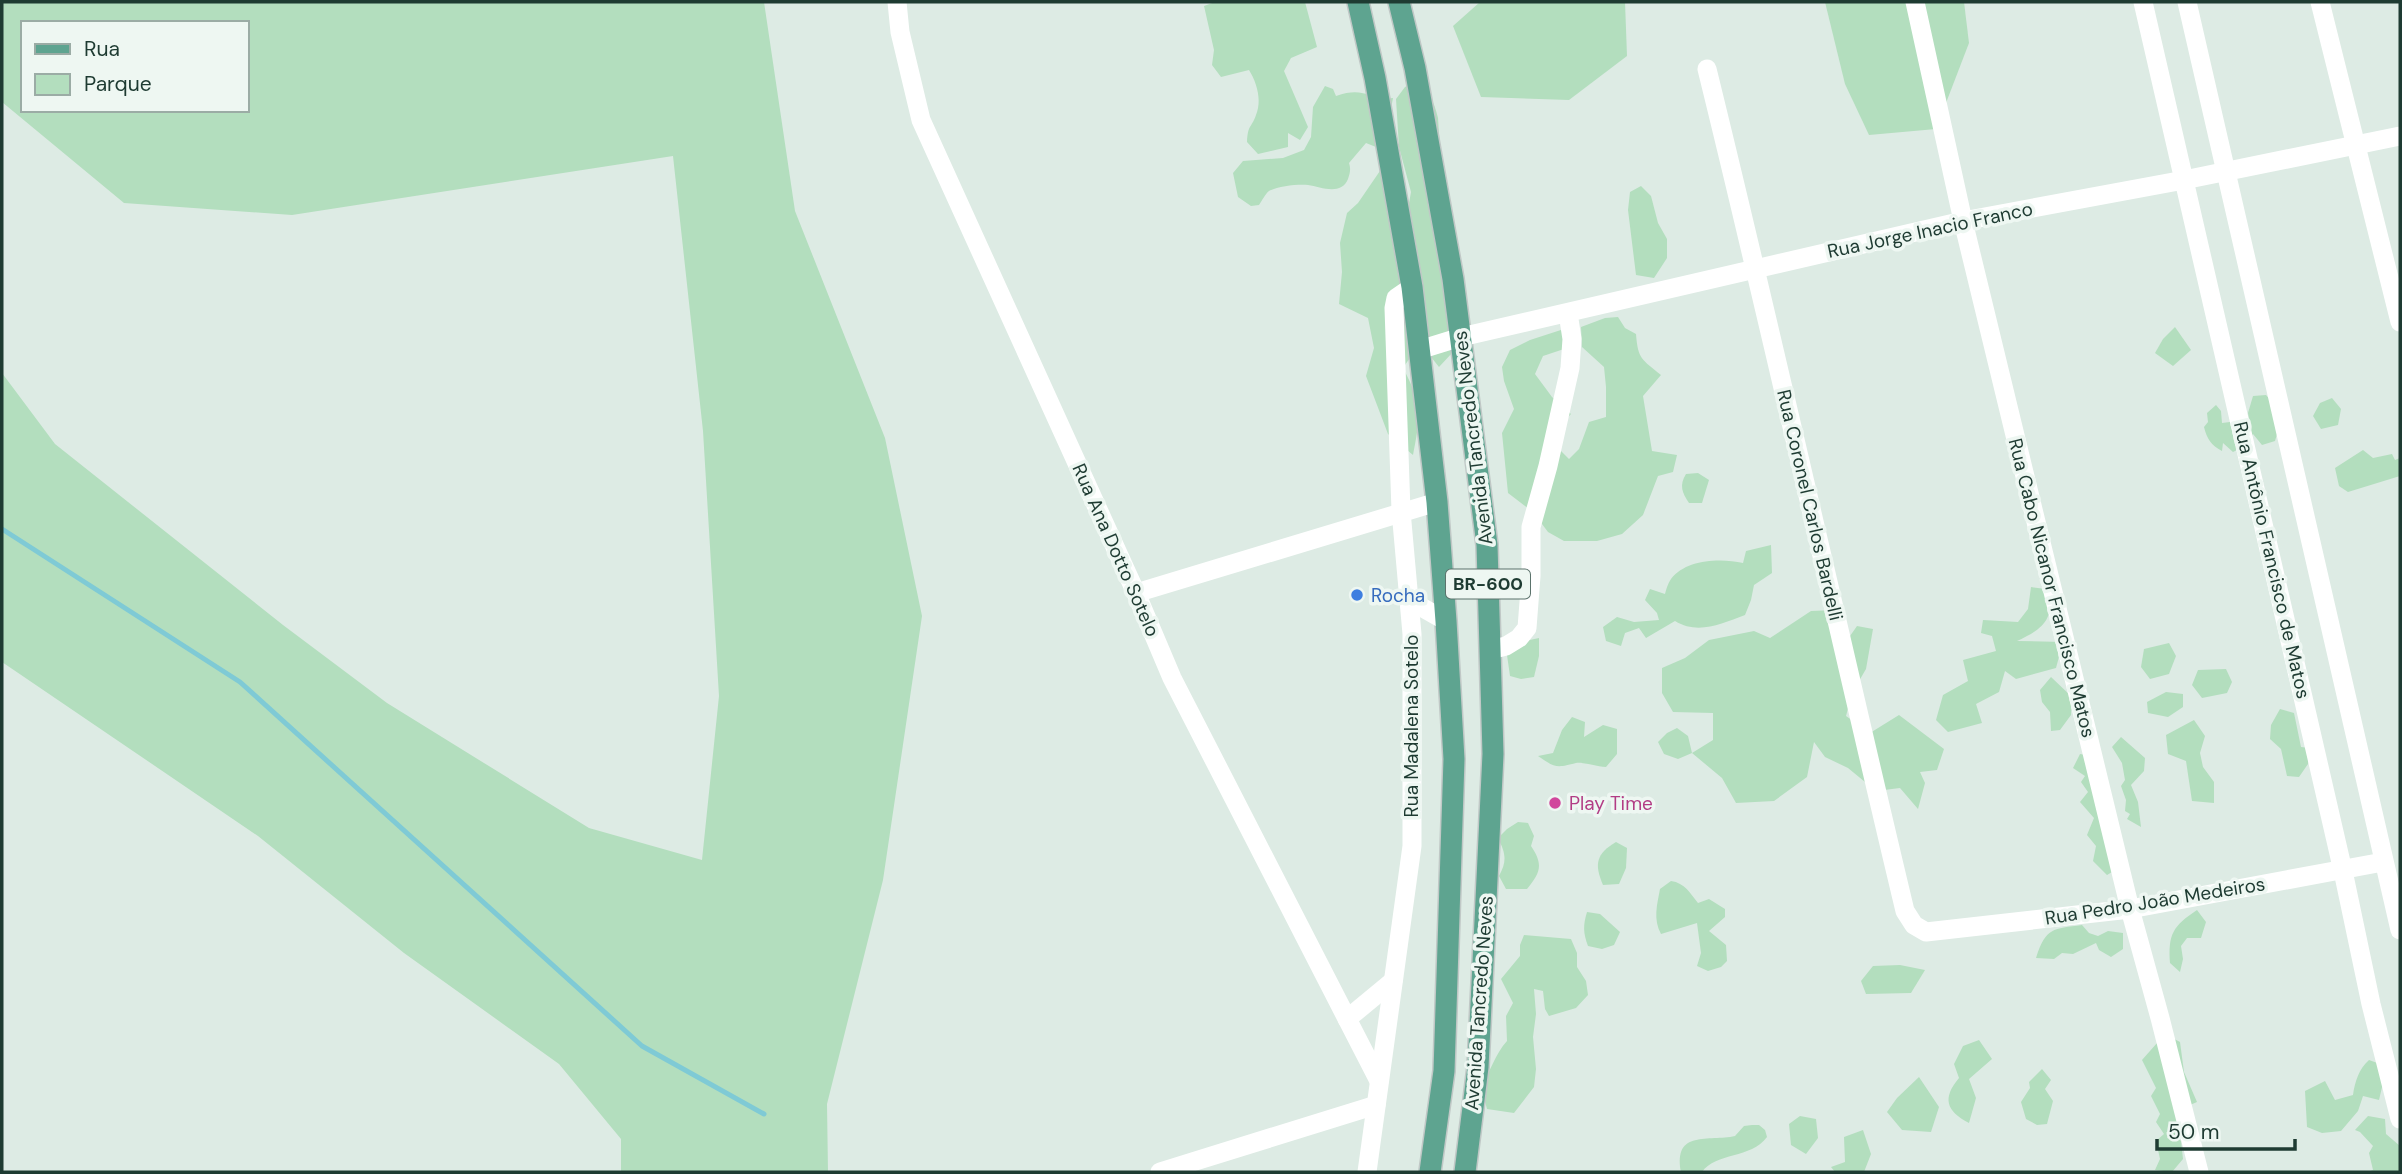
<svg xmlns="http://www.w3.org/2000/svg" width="2402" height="1174" viewBox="0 0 2402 1174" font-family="'DM Sans',sans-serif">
  <rect width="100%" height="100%" fill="#ddebe4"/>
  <!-- green -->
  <g fill="#b3debe" fill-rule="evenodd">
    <path d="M2 2H764L795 211 885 438 922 616 883 880 827 1104 828 1172H621V1139L559 1064 404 953 258 836 2 662V373L55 444 283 625 387 703 589 828 702 860 719 696 703 431 673 156 292 215 124 203 2 102ZM23 23H247V110H23Z"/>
    <path d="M1215 2H1305L1317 47 1291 58 1284 71 1308 127 1300 140 1288 133V147L1258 154 1247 142C1248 124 1251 129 1256 115 1262 100 1257 83 1249 70L1221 77 1212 65 1214 50 1204 6Z"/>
    <polygon points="1480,2 1625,2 1627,56 1569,100 1481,97 1453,26"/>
    <polygon points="1825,2 1964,2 1969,43 1936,129 1869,135 1845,84"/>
    <path d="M1417 80C1429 91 1434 101 1438 118L1453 352 1439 367 1420 343 1403 368C1422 404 1421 414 1413 455L1388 434 1366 376 1374 348 1368 318 1339 304 1342 272 1340 243 1347 213 1358 203 1384 165 1381 149 1366 143 1349 163C1351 169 1350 173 1348 179 1341 196 1321 187 1308 185 1298 184 1278 186 1269 191 1265 194 1262 201 1259 205L1251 206 1238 197 1233 173 1243 161 1283 158 1304 150 1311 137 1313 107 1325 86 1333 89 1336 96C1365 86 1368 100 1393 98L1390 114 1408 209 1411 192 1399 147 1396 99 1405 87Z"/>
    <polygon points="1641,186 1651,196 1658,223 1667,239 1667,258 1654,278 1636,275 1628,210 1630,192"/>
    <path d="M1618 317 1625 328 1636 334C1638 360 1642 359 1661 375L1643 396 1652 451 1677 455 1673 472 1658 476 1643 515 1622 534 1597 541H1564L1548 532 1533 512 1508 493 1502 433 1514 409 1504 381 1502 367 1510 350 1530 340 1564 329 1570 347 1543 356 1535 374 1552 397 1571 414 1555 431 1558 448 1569 459 1579 449 1589 422 1606 417V387L1604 367 1582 347 1581 327 1605 318Z"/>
    <polygon points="2175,327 2191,350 2173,366 2155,353 2163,339"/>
    <path d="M2266 395C2281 411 2282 420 2275 441L2262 445 2253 434 2247 445 2233 452 2223 443 2222 451C2211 445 2207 439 2204 427L2208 422 2207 413 2216 405 2221 411 2222 423 2230 422 2250 425 2248 413 2253 396Z"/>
    <polygon points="2332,398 2341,409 2338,425 2321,429 2313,416 2320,403"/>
    <polygon points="2363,450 2373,458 2392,454 2395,460 2400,458 2400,476 2348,492 2339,486 2335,468"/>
    <path d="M1698 473 1709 480 1702 503H1689C1682 493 1679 485 1686 474Z"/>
    <path d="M1771 545 1772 573 1754 585 1751 600 1745 615C1721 624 1698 635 1675 621L1646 638 1639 628 1625 633 1621 646 1606 641 1603 627 1617 617 1634 622 1659 620 1657 613 1645 600 1650 589 1665 594C1666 590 1668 583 1671 579 1686 559 1721 558 1743 563L1746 551Z"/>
    <path d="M2031 587 2053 590C2050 622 2046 627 2017 641L2063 642 2056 668 2016 679 2005 671 1999 692 1976 704 1982 723 1948 732 1936 720 1943 695 1968 681 1963 660 1996 651 1992 636 1981 633 1983 620 2018 622 2028 609Z"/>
    <polygon points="1837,610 1841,649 1857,626 1873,629 1866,669 1852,693 1846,716 1870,733 1899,715 1944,749 1937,770 1920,772 1925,783 1918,809 1900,788 1876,791 1848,768 1825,757 1814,742 1807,777 1774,801 1736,803 1722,778 1692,753 1678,759 1664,754 1658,742 1667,733 1677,728 1688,736 1692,753 1713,740 1713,713 1673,712 1662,693 1662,668 1685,658 1709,640 1754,631 1770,638 1811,611"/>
    <polygon points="1539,638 1539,656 1534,677 1521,679 1510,676 1507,655 1516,643"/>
    <polygon points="2169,643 2176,656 2169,674 2150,679 2141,667 2144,649"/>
    <polygon points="2226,669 2232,682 2227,693 2202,698 2192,685 2198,670"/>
    <polygon points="2051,677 2072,697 2071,715 2060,730 2051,731 2050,712 2042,702 2040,690"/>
    <polygon points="2166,692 2183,694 2183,707 2168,717 2148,713 2147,702"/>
    <polygon points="2280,709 2294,713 2301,747 2310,748 2308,764 2299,777 2287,776 2281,749 2270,739 2271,725"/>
    <path d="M1572 717 1585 722 1584 737 1603 725 1617 729V754L1606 767C1597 767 1584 762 1576 763 1557 768 1555 768 1538 756L1553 753 1562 730Z"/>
    <polygon points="2194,720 2205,736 2200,753 2203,767 2214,782 2214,803 2192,801 2186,761 2168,754 2166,735"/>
    <polygon points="2121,737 2145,758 2144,771 2131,785 2138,802 2141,827 2127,819 2130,814 2125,811 2126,800 2121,786 2125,780 2122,763 2112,747"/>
    <polygon points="2080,754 2099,757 2124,865 2107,875 2093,861 2096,846 2087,835 2094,818 2080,802 2088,792 2081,782 2085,776 2073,768"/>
    <path d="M1518 822 1528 823 1534 836 1531 846C1544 865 1540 873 1527 889H1506L1499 876C1507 861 1506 854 1498 838L1507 829Z"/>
    <path d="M1616 842 1627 848 1626 868 1619 884 1603 885C1594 864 1596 854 1616 842Z"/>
    <path d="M1671 881C1685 883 1690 893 1698 903L1709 899 1725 909V917L1709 931 1726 945 1727 961 1721 967 1708 971 1697 966 1701 953 1697 923 1661 934C1653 919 1657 905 1660 889Z"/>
    <path d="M2197 910 2206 922 2201 938H2187L2181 946 2183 959 2180 972 2170 963C2168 934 2173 926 2197 910Z"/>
    <path d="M1587 912 1600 914 1620 932 1614 945 1602 949 1588 946C1583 933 1583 925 1587 912Z"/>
    <path d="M2082 925 2089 933 2098 936 2108 931 2123 933V949L2111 957 2099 950 2096 943 2073 954 2062 953 2054 959 2036 958C2046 927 2053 929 2082 925Z"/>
    <path d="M1524 935 1571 939 1577 953V967L1586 981 1588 995 1576 1008 1549 1016 1545 1009 1543 991 1534 989 1536 1014 1533 1037 1536 1069 1534 1087 1514 1113 1487 1109 1481 1086C1491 1071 1495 1054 1507 1041L1506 1016 1513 1003 1501 979 1520 956V945Z"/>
    <polygon points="1900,965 1925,970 1911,993 1866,994 1861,981 1873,966"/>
    <polygon points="2165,1034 2180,1042 2184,1072 2197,1102 2183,1108 2186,1122 2177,1126 2175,1135 2181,1141 2183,1159 2172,1172 2155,1170 2160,1159 2156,1141 2164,1134 2156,1122 2160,1114 2151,1096 2156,1088 2142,1060"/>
    <path d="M1979 1040 1992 1059 1969 1079 1976 1098 1969 1123C1946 1111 1942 1098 1959 1078L1954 1064 1963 1046Z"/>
    <path d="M2369 1060 2380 1064 2383 1083 2379 1100 2363 1096 2358 1111 2341 1131 2322 1133 2307 1127 2305 1091 2325 1081 2335 1100 2353 1095C2355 1081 2359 1069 2369 1060Z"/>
    <polygon points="2042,1069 2051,1080 2045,1089 2053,1101 2047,1124 2037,1125 2026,1119 2021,1102 2030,1088 2029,1082"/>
    <polygon points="1919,1077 1939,1107 1931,1132 1902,1130 1887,1112 1897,1098"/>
    <polygon points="1800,1116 1816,1119 1818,1138 1806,1154 1791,1145 1789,1124"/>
    <polygon points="2368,1116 2385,1119 2386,1134 2400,1146 2400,1172 2367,1172 2373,1170 2369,1153 2373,1146 2360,1132 2355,1130"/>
    <path d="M1752 1125H1759L1765 1130 1767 1137C1751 1159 1716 1152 1702 1172H1681C1673 1129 1709 1142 1735 1136L1744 1126Z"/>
    <polygon points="1863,1130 1871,1154 1864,1172 1835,1172 1831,1167 1845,1162 1844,1137"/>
  </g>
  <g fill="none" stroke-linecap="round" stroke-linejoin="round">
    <!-- stream -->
    <polyline stroke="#7fcad5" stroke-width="5" points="2,529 240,682 642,1046 764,1114"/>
    <!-- primary casing -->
    <g stroke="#c0c8c6" stroke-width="24">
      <g id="primary">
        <polyline points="1358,2 1375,78 1412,287 1437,502 1446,621 1454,759 1444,1071 1430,1172"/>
        <polyline points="1399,2 1415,68 1453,279 1487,545 1493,754 1478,1067 1465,1172"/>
      </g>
    </g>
    <!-- street -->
    <g stroke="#fff" stroke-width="19">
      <polyline points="897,2 900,32 921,120 1136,593 1172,678 1379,1081"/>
      <polyline points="1915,2 1963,221 2130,909 2160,1018 2199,1172"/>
      <polyline points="2143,2 2343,871 2371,1004 2400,1119"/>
      <polyline points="2187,2 2400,930"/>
      <polyline points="2320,2 2400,322"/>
      <path d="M1707 69C1776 349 1838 631 1905 911L1914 925 1926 932 2130 909 2383 862"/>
      <polyline points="1419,350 1461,337 1963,221 2184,180 2400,136"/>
      <polyline points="1136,593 1437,502"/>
      <polyline points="1409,600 1446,621"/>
      <polyline points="1490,650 1506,646 1519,638 1527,628 1531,576 1531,527 1548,466 1570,368 1572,339 1568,313"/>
      <polyline points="1347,1019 1393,981"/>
      <polyline points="1160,1172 1376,1105"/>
      <polyline points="1367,1172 1412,846 1412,634 1401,511 1394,308 1396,298 1412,287"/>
    </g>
    <!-- primary -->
    <use href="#primary" stroke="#5ea490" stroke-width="21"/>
  </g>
  <!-- markers -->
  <circle fill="#3f7fe0" stroke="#eef7f2" stroke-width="2.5" cx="1357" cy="595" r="7"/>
  <circle fill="#d1479c" stroke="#eef7f2" stroke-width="2.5" cx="1555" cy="803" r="7"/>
  <g text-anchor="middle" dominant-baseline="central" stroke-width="7" stroke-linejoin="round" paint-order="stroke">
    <!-- shield labels -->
    <rect fill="#eef7f2" stroke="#5c736c" stroke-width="2" x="1446" y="569.5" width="84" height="29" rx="5"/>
    <g font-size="18" font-weight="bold" fill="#1e3b32">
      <text x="1488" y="584">BR-600</text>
    </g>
    <!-- street labels -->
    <g font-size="19" fill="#1e3b32" stroke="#eef7f2">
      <text transform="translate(1930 230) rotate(-12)">Rua Jorge Inacio Franco</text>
      <text transform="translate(1473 438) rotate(-97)">Avenida Tancredo Neves</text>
      <text transform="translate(1810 505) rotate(77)">Rua Coronel Carlos Bardelli</text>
      <text transform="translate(1116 550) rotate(66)">Rua Ana Dotto Sotelo</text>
      <text transform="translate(2272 560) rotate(77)">Rua Antônio Francisco de Matos</text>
      <text transform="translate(2052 588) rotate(76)">Rua Cabo Nicanor Francisco Matos</text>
      <text transform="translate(1411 726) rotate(-90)">Rua Madalena Sotelo</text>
      <text transform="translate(2155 901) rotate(-9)">Rua Pedro João Medeiros</text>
      <text transform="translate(1479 1003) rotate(-86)">Avenida Tancredo Neves</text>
    </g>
    <!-- shop labels -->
    <g font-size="19" fill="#366cbe" stroke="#eef7f2" text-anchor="start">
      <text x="1371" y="595">Rocha</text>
    </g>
    <!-- hotel labels -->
    <g font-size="19" fill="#b23c85" stroke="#eef7f2" text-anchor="start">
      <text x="1569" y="803">Play Time</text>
    </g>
  </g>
  <!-- border -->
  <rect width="2402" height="1174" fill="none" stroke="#1e3b32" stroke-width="7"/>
  <!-- legend -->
  <rect x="21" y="21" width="228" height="91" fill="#eef7f2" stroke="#9baca5" stroke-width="2"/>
  <rect x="35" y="44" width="35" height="10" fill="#5ea490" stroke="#9baca5" stroke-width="2"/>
  <text x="84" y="56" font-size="21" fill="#1e3b32">Rua</text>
  <rect x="35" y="74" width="35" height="21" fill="#b3debe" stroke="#9baca5" stroke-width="2"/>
  <text x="84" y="91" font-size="21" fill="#1e3b32">Parque</text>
  <!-- scale -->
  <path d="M2157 1139v10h138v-10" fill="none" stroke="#1e3b32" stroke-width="3.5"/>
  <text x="2168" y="1139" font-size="21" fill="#1e3b32" stroke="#eef7f2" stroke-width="5" paint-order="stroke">50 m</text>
</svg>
